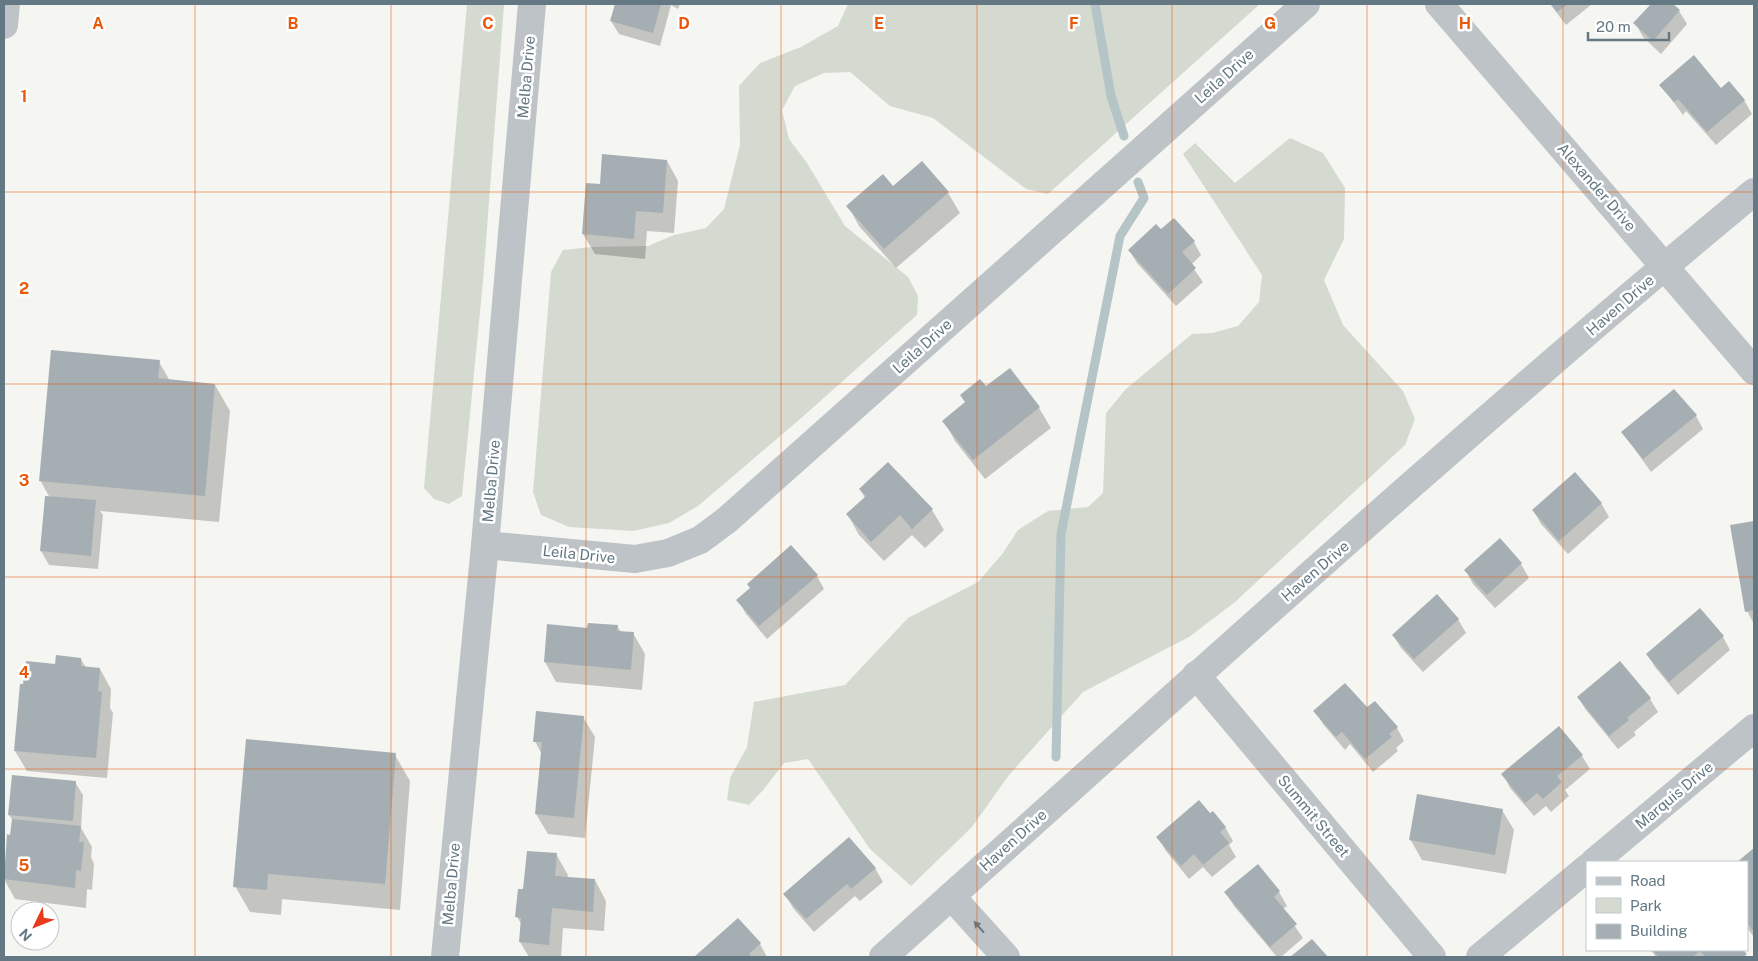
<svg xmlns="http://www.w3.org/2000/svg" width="1758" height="961" viewBox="0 0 1758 961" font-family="'Public Sans',sans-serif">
  <rect width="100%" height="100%" fill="#f5f5f1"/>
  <!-- green -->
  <g fill="#d5dad0">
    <polygon points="467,4 504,4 483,281 462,496 449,504 434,499 424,488"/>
    <polygon points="848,4 1260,4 1048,194 1026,189 933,118 890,106 850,72 824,73 795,86 782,110 789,139 807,163 845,226 908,277 918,296 917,315 799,420 698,506 669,523 633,531 569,527 541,515 533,492 551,272 563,250 591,247 648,246 674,235 706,228 724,209 740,145 739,86 760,63 801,47 838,26"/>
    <polygon points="1290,138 1323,153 1345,188 1344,239 1324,280 1343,325 1403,391 1415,419 1405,445 1235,602 1189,637 1083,692 1009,775 972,827 911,886 870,849 808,759 784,763 764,789 749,805 727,800 730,778 747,747 754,702 845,685 908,618 978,582 1003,553 1018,530 1048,511 1088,507 1103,493 1106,413 1126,389 1192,334 1212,333 1238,326 1259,302 1262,275 1183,154 1195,143 1235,183"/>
  </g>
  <!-- shadow -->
  <g fill="#0003">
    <polygon points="616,4 680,4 678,9 671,5 660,46 619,34 611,21"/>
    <polygon points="1550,4 1592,4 1566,25"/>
    <polygon points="1652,4 1672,4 1679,11 1687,24 1661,54 1643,37 1635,23"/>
    <polygon points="1661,85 1721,90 1744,100 1752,114 1716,145 1686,111 1683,115"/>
    <polygon points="667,161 678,181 674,233 647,231 645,259 595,254 583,234 601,185"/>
    <polygon points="922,163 948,193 960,213 896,268 859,226 848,206 893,188"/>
    <polygon points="1161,231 1194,242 1201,255 1191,265 1203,282 1176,306 1137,263 1129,250"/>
    <polygon points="159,362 170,381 215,385 230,411 219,522 100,511 103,515 98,569 49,565 41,551 50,498 40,480"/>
    <polygon points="986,388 1039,408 1051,428 985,479 955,441 944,421"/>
    <polygon points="1696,416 1703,429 1651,472 1623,433"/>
    <polygon points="888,463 932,510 944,530 925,548 912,535 884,561 859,535 848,515 865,498 860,489"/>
    <polygon points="1601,503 1609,517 1568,554 1541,524 1533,510"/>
    <polygon points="1754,522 1754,624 1747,611 1732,526"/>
    <polygon points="1500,540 1521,564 1529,578 1495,608 1473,584 1466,571"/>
    <polygon points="817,576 824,589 767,639 746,614 738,600 751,589"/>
    <polygon points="1458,619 1466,633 1423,672 1401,648 1393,635"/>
    <polygon points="617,626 621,632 633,633 645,654 642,690 556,682 545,662 589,630"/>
    <polygon points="1723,637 1730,650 1678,695 1655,667 1647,654"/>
    <polygon points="81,659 86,668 100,669 111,689 110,708 113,713 107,778 27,771 15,751"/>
    <polygon points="1620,663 1650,699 1658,712 1634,732 1636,735 1618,749 1586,710 1578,697"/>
    <polygon points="1367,709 1397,728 1404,741 1396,748 1398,751 1373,772 1350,744 1345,750 1323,724 1315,711"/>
    <polygon points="583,717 595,737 585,838 548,834 536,814 542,755 535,741"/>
    <polygon points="395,755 410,781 400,910 282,899 281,915 250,912 235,886"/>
    <polygon points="1582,756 1590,769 1565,790 1569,796 1551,812 1546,806 1534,816 1510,788 1503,774"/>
    <polygon points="75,782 83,795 81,828 92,847 91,857 94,864 92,890 87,889 86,908 15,899 4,879 8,836 11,836 13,821 9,815"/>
    <polygon points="1502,810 1514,830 1506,874 1422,860 1410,839"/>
    <polygon points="1210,815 1225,827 1233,841 1229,845 1236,857 1212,877 1203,867 1189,879 1166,851 1158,838"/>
    <polygon points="1754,850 1754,937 1747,928 1747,862 1741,862"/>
    <polygon points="556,854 568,875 567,878 595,880 606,901 604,931 563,928 561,957 529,957 520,942 522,925 517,917 525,891"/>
    <polygon points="1258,866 1279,892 1287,906 1283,909 1303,938 1281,957 1277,957 1234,906 1226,893"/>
    <polygon points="875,868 883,882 860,901 855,896 814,932 793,908 785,894"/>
    <polygon points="738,920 760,944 767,957 696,957"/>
    <polygon points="1651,950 1741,950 1747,957 1656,957"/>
  </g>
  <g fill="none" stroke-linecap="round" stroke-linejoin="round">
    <!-- stream -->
    <g stroke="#b5c4c7" stroke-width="9">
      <polyline points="1095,4 1111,96 1124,136"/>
      <polyline points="1056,757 1061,534 1120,236 1144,198 1138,182"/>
    </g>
  </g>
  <!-- building -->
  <g fill="#a5afb3">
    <polygon points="615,4 661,4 653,33 610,21"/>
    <polygon points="1551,4 1568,4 1557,12"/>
    <polygon points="1651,4 1673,4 1680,10 1653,41 1633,23"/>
    <polygon points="1694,55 1721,88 1729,81 1745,100 1707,132 1678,99 1674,102 1659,85"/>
    <polygon points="602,154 667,160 663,213 636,211 634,239 582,234 586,183 600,184"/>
    <polygon points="922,161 949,192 884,249 846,206 883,174 893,186"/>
    <polygon points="1174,218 1195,241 1182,252 1196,268 1168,294 1128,250 1156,224 1161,229"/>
    <polygon points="51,350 160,360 158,378 215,384 205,496 39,481"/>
    <polygon points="1010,368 1040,407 973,460 942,421 965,402 960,395 980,379 986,386"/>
    <polygon points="1674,389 1697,415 1643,459 1621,432"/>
    <polygon points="888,462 933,509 912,529 900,515 871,542 846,514 866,496 859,489"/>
    <polygon points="1575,472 1602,503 1559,541 1532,510"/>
    <polygon points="45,496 96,500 91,556 40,551"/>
    <polygon points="1754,521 1754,610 1745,612 1730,525"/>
    <polygon points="1500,538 1522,563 1487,595 1464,570"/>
    <polygon points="791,545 818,575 759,626 736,600 750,588 747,584"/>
    <polygon points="1437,594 1459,619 1414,659 1392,635"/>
    <polygon points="1700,608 1724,636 1669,682 1646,654"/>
    <polygon points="588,623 618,625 617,631 634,632 631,670 544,662 547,624 587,628"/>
    <polygon points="56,655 81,658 81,666 100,668 98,691 102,692 96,758 14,751 20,684 23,684 26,661 55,664"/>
    <polygon points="1620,661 1651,698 1627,718 1629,720 1609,736 1577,697"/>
    <polygon points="1345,683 1367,707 1375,701 1398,727 1389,734 1392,737 1365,759 1342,732 1336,737 1313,711"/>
    <polygon points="536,711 584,716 574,818 535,814 542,742 533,742"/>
    <polygon points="1559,726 1583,755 1557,776 1562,782 1543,799 1537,793 1525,803 1501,774"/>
    <polygon points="246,739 396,753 385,884 268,874 267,890 233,887"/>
    <polygon points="12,775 76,781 73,821 8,815"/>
    <polygon points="1417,794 1503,809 1495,855 1409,840"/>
    <polygon points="1199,800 1210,813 1213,811 1226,827 1220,832 1229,843 1203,865 1194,854 1181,866 1156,837"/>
    <polygon points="12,819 81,826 79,842 84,842 81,871 76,870 75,888 4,879 7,834 10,835"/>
    <polygon points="849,837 876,868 851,889 847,884 806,919 783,894"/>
    <polygon points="1754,848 1754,932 1747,923 1747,862 1737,862"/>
    <polygon points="527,851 557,853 555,876 595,879 593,912 552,908 549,945 519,942 521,918 515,917 518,889 523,889"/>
    <polygon points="1258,864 1280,891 1274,897 1297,924 1270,947 1224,892"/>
    <polygon points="738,918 761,943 749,954 752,957 694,957"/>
    <polygon points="1312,939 1328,957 1290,957"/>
    <polygon points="1652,950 1743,950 1747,954 1742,957 1706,957 1700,951 1692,957 1659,957"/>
  </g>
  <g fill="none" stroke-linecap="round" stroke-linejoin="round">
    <!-- minor -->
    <g stroke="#bdc3c6" stroke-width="28">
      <polyline points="1439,4 1754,371"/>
      <polyline points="4,25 6,4"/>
      <polyline points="485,545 635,559 668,553 700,540 727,520 1306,4"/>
      <polyline points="1196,675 1432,957"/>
      <polyline points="1594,862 1754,728"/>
      <polyline points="951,896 1006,957"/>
      <polyline points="445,957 485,545 532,4"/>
      <path d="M883 957C1171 700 1456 438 1754 192"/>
      <polyline points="1480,957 1587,868"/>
    </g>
  </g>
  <!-- one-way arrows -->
  <defs><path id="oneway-solid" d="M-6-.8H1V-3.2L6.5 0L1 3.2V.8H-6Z" transform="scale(1.25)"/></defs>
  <use fill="#637883" href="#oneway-solid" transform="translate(979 927) rotate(-131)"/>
  <!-- grid -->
  <path fill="none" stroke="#e8590c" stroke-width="1" stroke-opacity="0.55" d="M195 4V957M391 4V957M586 4V957M781 4V957M977 4V957M1172 4V957M1367 4V957M1563 4V957M4 192H1754M4 384H1754M4 577H1754M4 769H1754"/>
  <g text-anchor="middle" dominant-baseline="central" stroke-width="5" stroke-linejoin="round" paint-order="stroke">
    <!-- street labels -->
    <g font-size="15" fill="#637883" stroke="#fff">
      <text transform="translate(1224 76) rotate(-42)">Leila Drive</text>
      <text transform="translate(526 77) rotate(-85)">Melba Drive</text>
      <text transform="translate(1597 187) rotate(49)">Alexander Drive</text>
      <text transform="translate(1620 305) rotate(-41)">Haven Drive</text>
      <text transform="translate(922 346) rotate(-42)">Leila Drive</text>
      <text transform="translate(491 481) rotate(-85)">Melba Drive</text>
      <text transform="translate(579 554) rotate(6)">Leila Drive</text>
      <text transform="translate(1315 571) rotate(-41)">Haven Drive</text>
      <text transform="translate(1674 795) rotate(-40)">Marquis Drive</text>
      <text transform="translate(1314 816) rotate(50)">Summit Street</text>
      <text transform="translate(1013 840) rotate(-42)">Haven Drive</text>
      <text transform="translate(451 884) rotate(-85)">Melba Drive</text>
    </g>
  </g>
  <g font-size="16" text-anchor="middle" font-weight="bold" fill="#e8590c" stroke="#fff" stroke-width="5" stroke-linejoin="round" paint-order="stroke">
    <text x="98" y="29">A</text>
    <text x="293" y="29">B</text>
    <text x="488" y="29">C</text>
    <text x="684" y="29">D</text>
    <text x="879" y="29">E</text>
    <text x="1074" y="29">F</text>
    <text x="1270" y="29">G</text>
    <text x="1465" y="29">H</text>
    <text x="24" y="102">1</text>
    <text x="24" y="294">2</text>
    <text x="24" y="486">3</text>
    <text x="24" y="678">4</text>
    <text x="24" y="871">5</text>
  </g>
  <!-- border -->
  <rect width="1758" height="961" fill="none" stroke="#637883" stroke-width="10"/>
  <!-- legend -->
  <rect x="1586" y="861" width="162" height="90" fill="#ffffff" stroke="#c1c9cd"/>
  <rect x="1596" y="877" width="25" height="8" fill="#bdc3c6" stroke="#c1c9cd"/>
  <text x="1630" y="886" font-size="15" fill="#637883">Road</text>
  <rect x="1596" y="898" width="25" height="15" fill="#d5dad0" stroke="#c1c9cd"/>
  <text x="1630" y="911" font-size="15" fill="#637883">Park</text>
  <rect x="1596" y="924" width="25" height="15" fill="#a5afb3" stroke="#c1c9cd"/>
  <text x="1630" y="936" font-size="15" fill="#637883">Building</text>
  <!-- north arrow -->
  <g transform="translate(35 926) rotate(227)"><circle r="24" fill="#ffffff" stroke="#c1c9cd"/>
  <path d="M0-4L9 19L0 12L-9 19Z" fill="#e83b1e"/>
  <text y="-8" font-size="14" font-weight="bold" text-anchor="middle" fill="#637883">N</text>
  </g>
  <!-- scale -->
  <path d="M1588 32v8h81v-8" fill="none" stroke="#637883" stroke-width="2.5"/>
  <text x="1596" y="32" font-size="15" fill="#637883" stroke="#ffffff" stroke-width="4" paint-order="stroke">20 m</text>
</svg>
